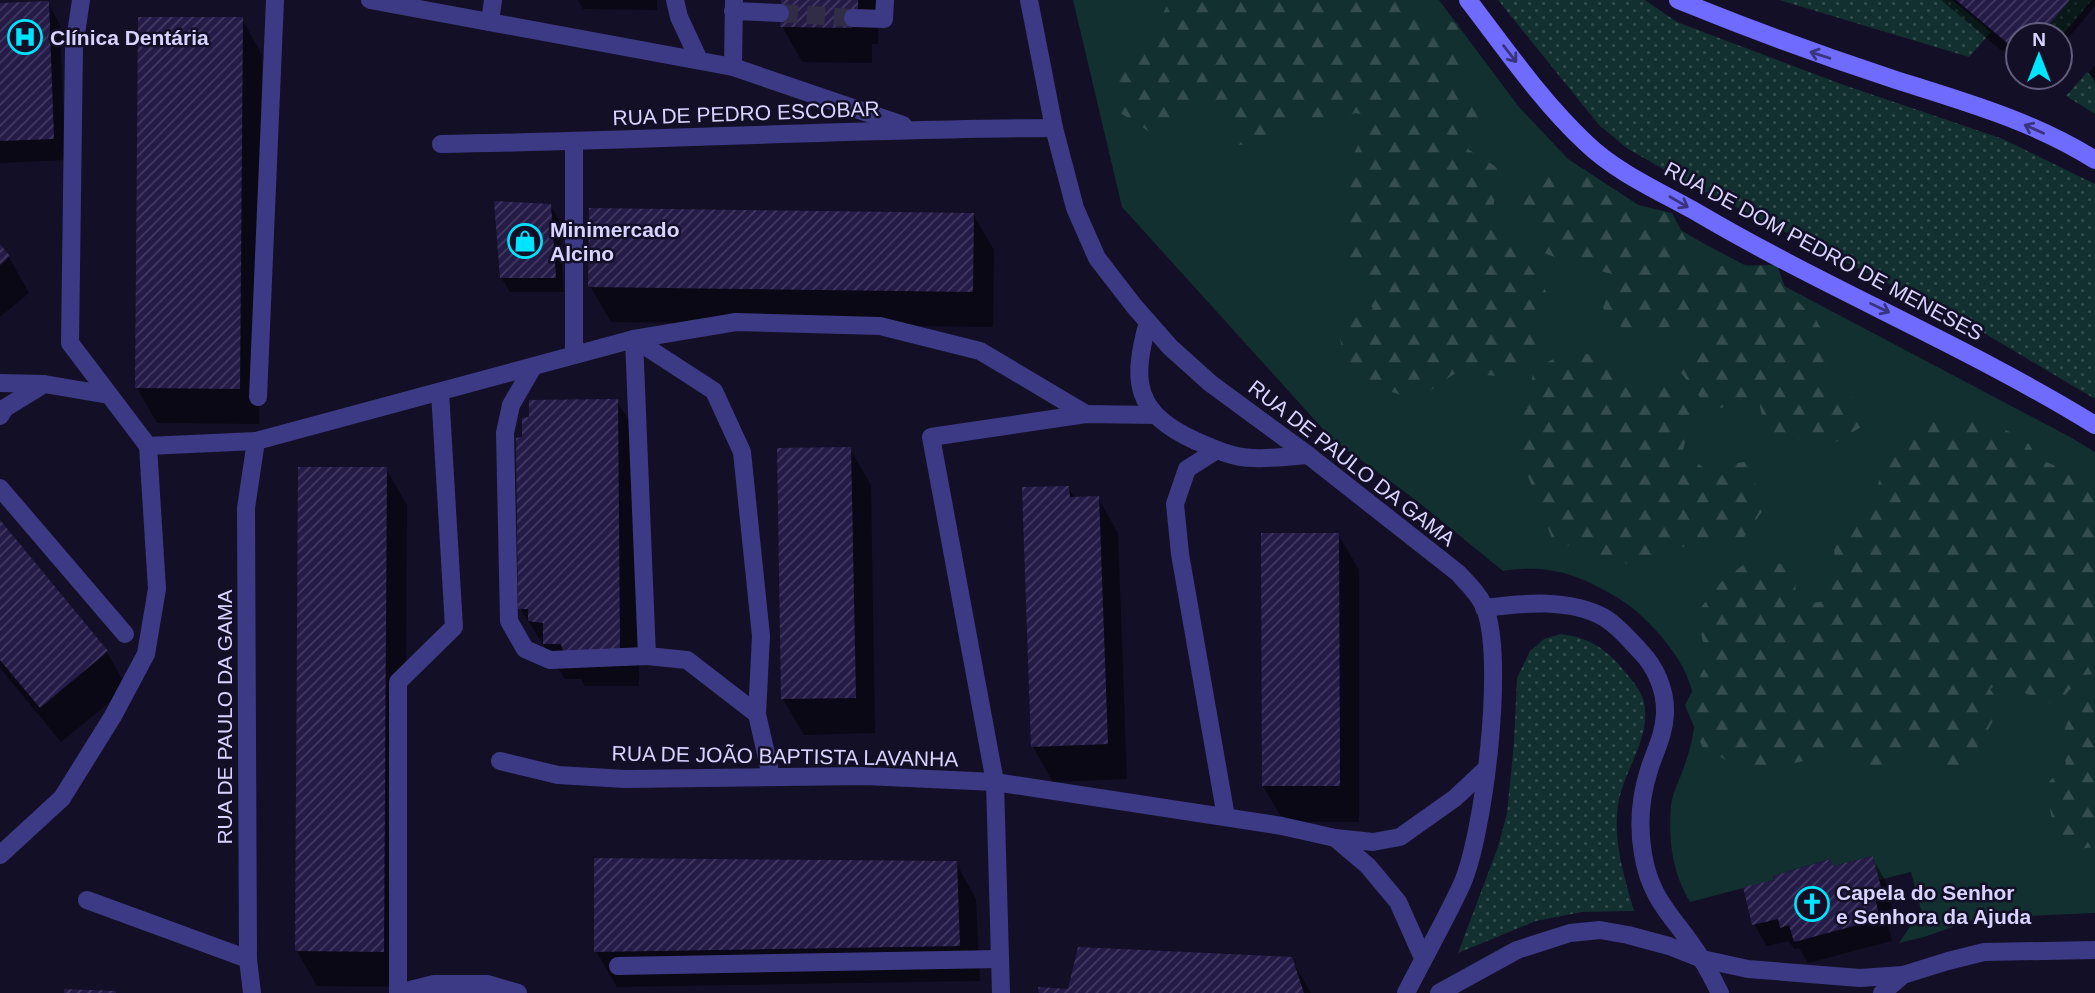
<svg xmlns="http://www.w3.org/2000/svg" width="2095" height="993" viewBox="0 0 2095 993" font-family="Helvetica,sans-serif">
  <defs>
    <pattern id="forest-firs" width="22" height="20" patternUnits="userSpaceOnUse" patternTransform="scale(1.75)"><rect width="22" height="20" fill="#12302f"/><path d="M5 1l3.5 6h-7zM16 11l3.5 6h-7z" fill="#344d4e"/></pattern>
    <pattern id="garden-dots" width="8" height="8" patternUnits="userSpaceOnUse" patternTransform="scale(1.75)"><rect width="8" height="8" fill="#12302f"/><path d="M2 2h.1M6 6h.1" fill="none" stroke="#344d4e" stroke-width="1.8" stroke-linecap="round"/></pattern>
    <pattern id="building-hatch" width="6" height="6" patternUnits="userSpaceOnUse" patternTransform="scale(1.75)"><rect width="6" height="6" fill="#241b47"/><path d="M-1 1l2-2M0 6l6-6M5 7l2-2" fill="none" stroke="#433b63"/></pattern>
  </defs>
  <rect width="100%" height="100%" fill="#130f26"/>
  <!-- green -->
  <path fill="#12302f" d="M1073 0H1439L1519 107 1568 159 1643 208 1703 243 2072 438 2095 452V913L1979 918 1924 937 1899 943 1921 910 1911 872 1879 880 1873 856 1833 866 1830 859 1773 876 1774 880 1690 902C1672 873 1668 838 1671 805 1673 791 1681 777 1685 764 1702 715 1698 682 1665 641 1652 625 1636 609 1618 598 1578 574 1549 564 1503 571L1417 501 1331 438 1122 207Z"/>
  <!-- forest -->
  <g fill="url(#forest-firs)">
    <polygon points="1170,0 1415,0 1423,12 1458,24 1464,75 1453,90 1464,91 1480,119 1468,149 1501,170 1489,225 1514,243 1549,296 1542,329 1542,343 1506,377 1457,372 1417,400 1379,388 1349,371 1336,326 1373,309 1340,251 1351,216 1348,166 1368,125 1365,115 1355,113 1336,122 1294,121 1269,143 1237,145 1216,103 1188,104 1159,138 1116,110 1113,74 1136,56 1156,27"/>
    <polygon points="1584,169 1629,203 1672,213 1699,264 1721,266 1777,265 1786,290 1815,318 1829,343 1828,385 1847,396 1865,401 1863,426 1834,443 1807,442 1766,431 1759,403 1735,403 1721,408 1702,400 1675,365 1698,349 1679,325 1628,334 1603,308 1616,275 1577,265 1541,252 1520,200 1537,174 1570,182"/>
    <polygon points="1575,351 1603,358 1634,387 1669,386 1693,406 1683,451 1705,469 1749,461 1763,510 1742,540 1713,538 1679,548 1635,566 1553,541 1516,445 1533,374 1549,361"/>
    <polygon points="1985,417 2029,444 2038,459 2095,481 2095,674 2083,675 2056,705 1998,683 1990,689 2001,705 1968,769 1936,774 1912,752 1880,774 1833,744 1808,760 1746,774 1718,755 1704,751 1685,705 1708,661 1696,614 1721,582 1748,561 1795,565 1796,605 1828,601 1836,573 1832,525 1861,516 1878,484 1889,445 1939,419"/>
    <polygon points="2095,699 2095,847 2079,849 2054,828 2045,786 2066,764 2062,735 2077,700"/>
  </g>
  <!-- garden -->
  <g fill="url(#garden-dots)">
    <polygon points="1498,0 1645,0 1677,22 1841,84 2003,139 2095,184 2095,399 1967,323 1688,183 1628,149 1599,125"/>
    <polygon points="1779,0 1952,0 1991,32 1969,57"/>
    <polygon points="2070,0 2092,0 2060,38 2060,35 2040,35"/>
    <polygon points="2087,72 2095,79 2095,114 2066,96"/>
    <path d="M1561 634C1586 637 1604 647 1620 666 1629 677 1641 689 1644 702 1652 737 1623 771 1618 805 1613 841 1624 877 1634 911L1582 912 1536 921 1458 953 1498 847 1507 813 1514 743 1517 678 1530 651 1544 639Z"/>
  </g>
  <!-- shadow -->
  <g fill="#0007">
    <polygon points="578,0 657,0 657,10 583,9"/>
    <polygon points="783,0 879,0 878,44 872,44 872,63 802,62 782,26"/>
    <polygon points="1941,0 2095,0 2095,6 2060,48 2060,35 2018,35 2018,62 2003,50 2002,51"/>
    <polygon points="48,3 60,25 65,160 0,163 0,5"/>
    <polygon points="242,19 262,55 259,424 157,423 137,388"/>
    <polygon points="2095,65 2095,83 2089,73"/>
    <polygon points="550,205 559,220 564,292 510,292 501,277"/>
    <polygon points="973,214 994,250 993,327 611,322 590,286"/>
    <polygon points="0,247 9,257 29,293 0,317"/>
    <polygon points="617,401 638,436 639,686 585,686 581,679 565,679 520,608"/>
    <polygon points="850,449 871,485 875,733 804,735 783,699 779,450"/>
    <polygon points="386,469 407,505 404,987 317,986 297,951"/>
    <polygon points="1068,488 1075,498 1098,498 1118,533 1127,779 1053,782 1033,747"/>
    <polygon points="0,523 107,652 127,688 61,742 0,668"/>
    <polygon points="1338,534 1359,570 1359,822 1284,822 1263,786"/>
    <polygon points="1872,858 1885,880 1892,908 1884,911 1892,941 1808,963 1799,948 1794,949 1789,941 1767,946 1754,924 1776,881 1830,861 1834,868"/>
    <polygon points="956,863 976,899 980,981 617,987 596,951"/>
    <polygon points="1291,959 1311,993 1041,993 1070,990"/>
  </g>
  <!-- building -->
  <g fill="url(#building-hatch)">
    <polygon points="781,0 858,0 858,9 853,9 852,28 780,27"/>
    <polygon points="1956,0 2070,0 2040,35 2018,35 2018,52"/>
    <polygon points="49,1 54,139 0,141 0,3"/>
    <polygon points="138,17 243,17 240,389 135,388"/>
    <polygon points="494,201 551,204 556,278 500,278"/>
    <polygon points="589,208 974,213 973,292 588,287"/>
    <polygon points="0,244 10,256 0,265"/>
    <polygon points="618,399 620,651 563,651 561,644 543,644 543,623 528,621 528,609 518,609 516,438 522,437 522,418 529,417 529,400"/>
    <polygon points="851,447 856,698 781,699 777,448"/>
    <polygon points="298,467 387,467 384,952 295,951"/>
    <polygon points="1069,486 1070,497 1099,496 1108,744 1031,747 1022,487"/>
    <polygon points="0,520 108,651 40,708 0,660"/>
    <polygon points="1261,533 1339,533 1340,786 1262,786"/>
    <polygon points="1873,856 1881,887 1873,889 1880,919 1794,942 1789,925 1780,928 1778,919 1752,925 1743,887 1774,880 1773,876 1831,859 1833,866"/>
    <polygon points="594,858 957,861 960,946 594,952"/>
    <polygon points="1078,947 1292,957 1304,993 1039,993 1038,987 1068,989"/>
    <polygon points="64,989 116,991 116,993 64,993"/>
  </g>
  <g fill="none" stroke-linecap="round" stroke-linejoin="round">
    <!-- street-tunnel -->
    <polyline stroke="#312d47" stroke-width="18" stroke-dasharray="18 9" stroke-linecap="butt" points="780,13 853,18"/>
    <!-- street -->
    <g stroke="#3d3a85" stroke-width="18">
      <polyline points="81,0 74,47 70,343 148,446 256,441 634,339 736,322 880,326 980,351 1086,414"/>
      <polyline points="370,0 733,67 903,125"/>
      <polyline points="675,0 679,17 699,60"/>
      <path d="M1029 0 1054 128 1075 208 1097 258 1134 306 1170 347 1210 383 1308 455 1458 573C1468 584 1478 593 1484 606 1506 655 1484 834 1462 884 1445 921 1424 957 1406 993"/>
      <polyline points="733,11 780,13"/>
      <polyline points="853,18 884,19 885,0"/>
      <polyline points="490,22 493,0"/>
      <polyline points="733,67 734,0"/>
      <polyline points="574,142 574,355"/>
      <path d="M441 144C645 141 849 129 1054 128"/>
      <path d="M1148 322C1131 383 1135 413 1196 441 1214 449 1234 458 1253 458 1271 459 1290 456 1308 455"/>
      <polyline points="634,339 647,656 687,660 757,714 771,776"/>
      <polyline points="634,339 714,391 742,452 761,636 757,714"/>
      <polyline points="533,367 511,405 505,433 509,621 525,649 550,660 647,656"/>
      <polyline points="0,383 44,384 109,395"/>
      <polyline points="258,397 275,0"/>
      <polyline points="0,416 5,408 44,384"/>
      <polyline points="1217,450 1187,469 1175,504 1180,554 1226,817"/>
      <polyline points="0,488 125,634"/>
      <path d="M1484 608C1523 603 1570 598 1605 618 1619 627 1629 639 1640 651 1656 667 1666 691 1665 714 1664 735 1655 751 1649 770 1640 798 1638 825 1643 854 1651 904 1678 920 1702 960 1709 970 1714 982 1720 993"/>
      <polyline points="500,761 558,775 625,779 865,776 995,782 1282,826 1335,838 1368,866 1398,902 1423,958"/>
      <polyline points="1335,838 1373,842 1400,837 1455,798 1486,769"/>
      <polyline points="0,855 62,798 113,716 146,654 157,589 148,446"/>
      <polyline points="87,900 248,959"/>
      <polyline points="618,966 1000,959"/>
      <polyline points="252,993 248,959 246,508 256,441"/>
      <polyline points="398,993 398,682 454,627 440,392"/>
      <polyline points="398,993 434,984 487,984 518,993"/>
      <polyline points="1001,993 995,782 931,437 1086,414 1155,415"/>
      <polyline points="1439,993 1517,950 1570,933 1600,930 1628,935 1669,946 1702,959 1748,969 1860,978 1903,975 1948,961 1984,952 2095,950"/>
      <polyline points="1882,993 1903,975"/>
    </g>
    <!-- secondary -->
    <g stroke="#6f6bff" stroke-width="18">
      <path d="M1468 0C1505 48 1541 101 1586 143 1617 173 1661 192 1698 213 1827 289 1967 346 2095 425"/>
      <path d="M1678 0C1749 29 1820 55 1893 79 1962 101 2034 121 2095 160"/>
    </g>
  </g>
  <!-- one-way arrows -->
  <defs><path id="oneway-shaft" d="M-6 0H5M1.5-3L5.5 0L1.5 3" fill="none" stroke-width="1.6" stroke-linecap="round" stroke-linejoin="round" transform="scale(1.75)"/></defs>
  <g stroke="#38347d">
    <use href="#oneway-shaft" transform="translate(1510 54) rotate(52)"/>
    <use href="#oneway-shaft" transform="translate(1820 55) rotate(-162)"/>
    <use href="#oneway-shaft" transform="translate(2034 129) rotate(-156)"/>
    <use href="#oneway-shaft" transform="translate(1679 202) rotate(30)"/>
    <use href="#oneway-shaft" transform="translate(1880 308) rotate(26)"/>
  </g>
  <!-- icons -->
  <defs>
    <g id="hospital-ring" transform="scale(1.75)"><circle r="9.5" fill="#130f26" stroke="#00e5ff" stroke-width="1.5"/><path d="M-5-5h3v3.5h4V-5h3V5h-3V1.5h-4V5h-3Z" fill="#00e5ff"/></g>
    <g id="shop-ring" transform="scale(1.75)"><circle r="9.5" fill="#130f26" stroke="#00e5ff" stroke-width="1.5"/><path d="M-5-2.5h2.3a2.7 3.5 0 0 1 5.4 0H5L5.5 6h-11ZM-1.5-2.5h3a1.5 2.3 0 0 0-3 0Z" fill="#00e5ff"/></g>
    <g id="church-ring" transform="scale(1.75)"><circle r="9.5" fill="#130f26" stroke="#00e5ff" stroke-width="1.5"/><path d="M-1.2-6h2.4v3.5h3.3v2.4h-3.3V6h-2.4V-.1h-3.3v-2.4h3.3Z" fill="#00e5ff"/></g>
  </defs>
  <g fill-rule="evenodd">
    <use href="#hospital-ring" x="25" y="37"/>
    <use href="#shop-ring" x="525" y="241"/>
    <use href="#church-ring" x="1812" y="904"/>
  </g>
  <g text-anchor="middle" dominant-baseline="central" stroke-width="5" stroke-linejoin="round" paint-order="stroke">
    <!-- poi labels -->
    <g font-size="21" font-weight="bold" fill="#d9d4ff" stroke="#130f26" text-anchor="start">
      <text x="50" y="37">Clínica Dentária</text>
      <text x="550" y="229">Minimercado<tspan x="550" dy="24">Alcino</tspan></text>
      <text x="1836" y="892">Capela do Senhor<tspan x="1836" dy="24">e Senhora da Ajuda</tspan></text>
    </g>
    <!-- street labels -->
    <g font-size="21" fill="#d9d4ff" stroke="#130f26">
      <text transform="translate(746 113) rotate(-2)">RUA DE PEDRO ESCOBAR</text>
      <text transform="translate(1824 251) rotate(28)">RUA DE DOM PEDRO DE MENESES</text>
      <text transform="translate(1352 463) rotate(38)">RUA DE PAULO DA GAMA</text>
      <text transform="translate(224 717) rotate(-90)">RUA DE PAULO DA GAMA</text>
      <text transform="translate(785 756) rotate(1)">RUA DE JOÃO BAPTISTA LAVANHA</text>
    </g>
  </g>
  <!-- north arrow -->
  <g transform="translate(2039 56)"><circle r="33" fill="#130f26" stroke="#625e7d" stroke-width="2"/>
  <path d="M0-5L12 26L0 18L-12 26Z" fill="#00e5ff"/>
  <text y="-10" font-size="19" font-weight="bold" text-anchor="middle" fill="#d9d4ff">N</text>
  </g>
</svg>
